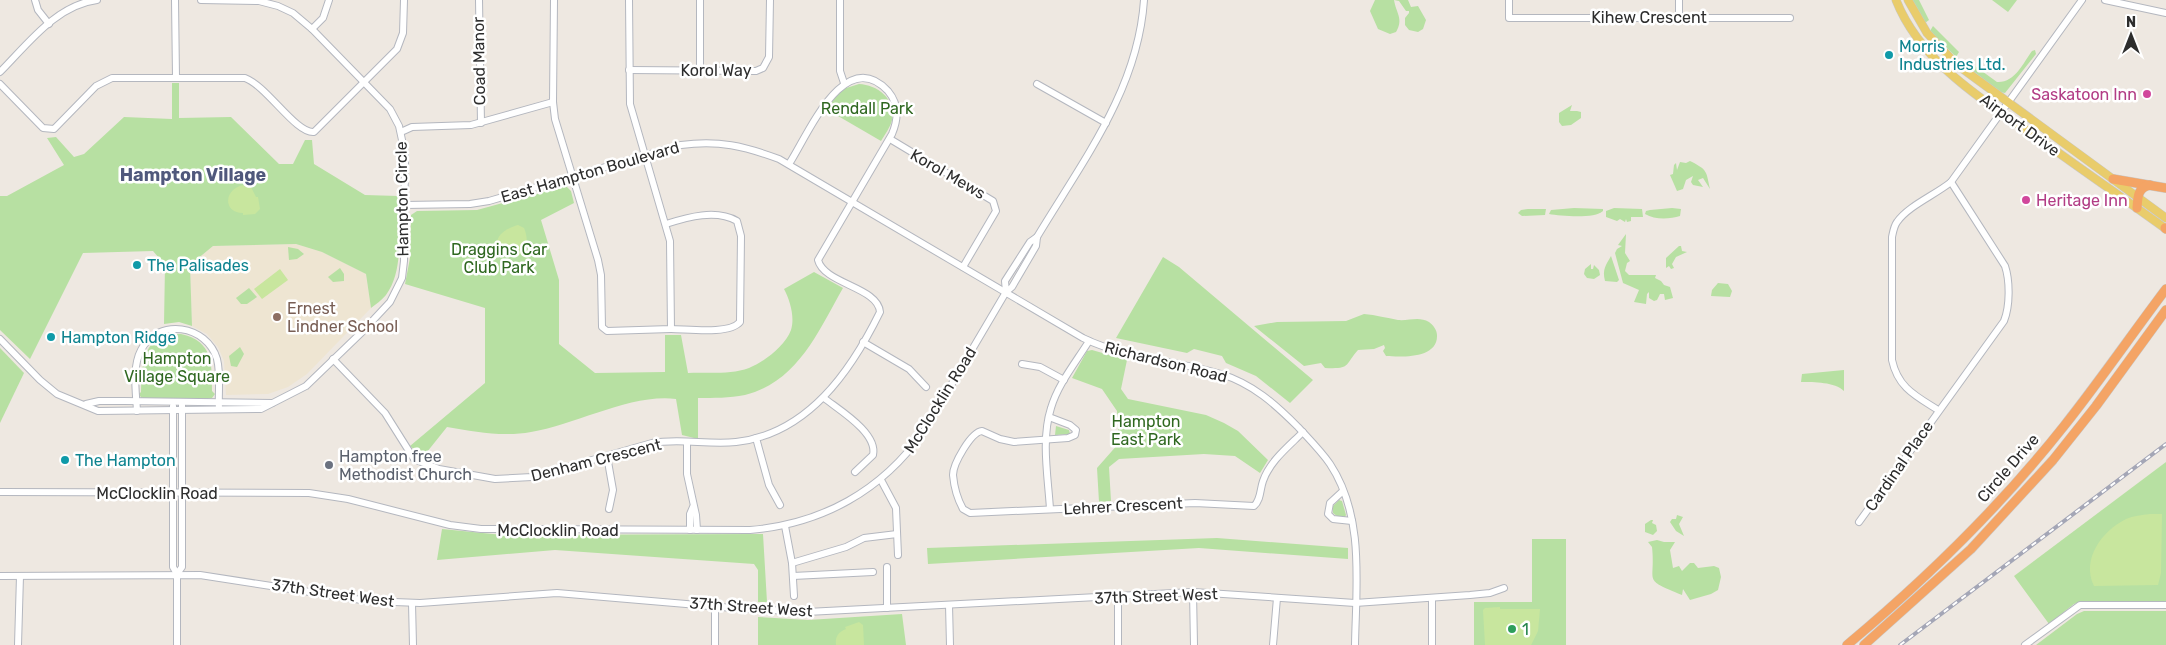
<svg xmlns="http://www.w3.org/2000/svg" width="2166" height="645" viewBox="0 0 2166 645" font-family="Rubik,sans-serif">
  <rect width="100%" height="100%" fill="#eee8e1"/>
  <!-- education -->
  <polygon fill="#eee5d2" points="296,244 322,252 366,274 371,308 307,374 288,387 268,394 226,395 224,361 218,347 207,334 192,326 190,265 213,246"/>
  <!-- green -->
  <g fill="#b7e0a2">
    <path d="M1375 0H1408L1411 7 1418 6 1426 20 1423 29 1418 32 1409 30 1405 25V18L1409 13V11H1406L1399 1 1394 0C1396 13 1404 19 1396 32L1390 34 1378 29 1370 11Z"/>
    <polygon points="1911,0 1919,0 1929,20 1925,23"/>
    <polygon points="1992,0 2017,0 2008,12"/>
    <polygon points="1933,26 1959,52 1956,57 1930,31"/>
    <path d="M2035 50 2036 54 2005 93 2000 92 1963 63 1968 61 1997 82C2015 83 2023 63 2032 51Z"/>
    <path d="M172 83H179V118L231 117 279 164H293L305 140H312L314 164 365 195 398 196C398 227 405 269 386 295 382 300 376 304 371 308L366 274 322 252 296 244 213 246 190 265 192 326 179 322 164 324 165 265 153 251 83 253 30 359 0 330V196H7L64 165 47 138 56 137 74 157 84 154 124 117 172 119Z"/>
    <path d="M859 84C877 85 896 98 892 120 890 128 885 134 881 141L826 109 840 90Z"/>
    <polygon points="1572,105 1570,111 1577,111 1581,112 1581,118 1571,125 1562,126 1559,122 1559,113"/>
    <path d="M1690 161C1708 170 1706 171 1710 189L1703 178 1698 180 1703 187 1693 185 1691 182 1693 176 1686 180 1683 189 1677 191 1670 175 1673 174 1674 165 1676 163 1677 170 1680 162 1686 163Z"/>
    <path d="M566 186 571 191 574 203 541 220 559 280V344L595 373 665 372V335H681L688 373C707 372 730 375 749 368 764 362 785 346 791 330 795 317 790 300 784 289L814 272 843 288C819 330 798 382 745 395 729 398 714 398 698 398V439L682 435 676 399C632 393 575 425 531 432 503 437 475 432 447 427L423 457 410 446 485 383V308L405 284 410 258 411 215 417 211 477 210Z"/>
    <path d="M1574 208 1603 209V211C1595 219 1561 216 1549 214L1551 210Z"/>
    <polygon points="1614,208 1642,209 1643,217 1631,217 1631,221 1627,222 1626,219 1625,222 1620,219 1617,221 1606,217 1606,211"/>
    <path d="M1672 208 1681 209 1680 216C1670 219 1655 220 1645 214L1646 211 1650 210Z"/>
    <polygon points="1528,209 1546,209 1545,215 1522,216 1518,213 1521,210"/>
    <polygon points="1626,234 1625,253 1630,261 1627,263 1625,271 1629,275 1656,275 1655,278 1661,281 1664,285 1670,287 1673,298 1665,300 1664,294 1660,294 1657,300 1654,301 1649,298 1649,292 1647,294 1646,304 1634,302 1639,290 1623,283 1615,253 1617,249 1622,246 1618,245"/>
    <polygon points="1679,246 1681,246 1682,251 1687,252 1676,257 1672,264 1674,268 1671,269 1669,266 1666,268 1666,258"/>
    <polygon points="288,247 298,249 304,254 297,259 289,260"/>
    <path d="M1611 256 1619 280 1617 282 1605 281C1602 269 1606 265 1611 256Z"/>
    <polygon points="1163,257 1179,267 1313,380 1290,403 1256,376 1226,363 1222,356 1194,349 1187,353 1116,338"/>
    <polygon points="1591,264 1591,269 1593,269 1594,265 1599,270 1600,275 1594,279 1587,278 1584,274 1585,269"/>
    <polygon points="340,268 344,274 344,281 333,282 328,277"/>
    <polygon points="1718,283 1728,284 1732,291 1730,297 1711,296 1712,290"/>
    <polygon points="249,288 257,297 247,304 241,304 236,298"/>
    <path d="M1364 314C1376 315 1387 318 1398 320 1409 321 1419 316 1429 322 1433 325 1437 330 1437 335 1438 359 1401 357 1386 356L1383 351 1385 348 1384 345 1374 349 1358 350C1344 366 1351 369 1325 368L1321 363 1304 366 1254 326 1277 322 1346 321Z"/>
    <path d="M181 334C213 341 212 364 212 391L215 394 212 398 207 399H142L139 394 141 392C142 363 143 332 181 334Z"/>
    <polygon points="240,347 244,354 237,367 231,366 229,356"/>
    <polygon points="0,348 24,373 0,423"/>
    <polygon points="1092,350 1127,360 1121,389 1128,399 1206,415 1224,423 1238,431 1268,460 1260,473 1235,456 1204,454 1119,459 1109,467 1111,501 1099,502 1097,468 1119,443 1117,411 1102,389 1072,378 1087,351"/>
    <path d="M1844 370V391C1835 382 1814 382 1801 382L1802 374Z"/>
    <polygon points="1056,426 1069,430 1070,434 1055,435"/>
    <polygon points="2166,462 2166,601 2083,601 2074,604 2049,624 2014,576"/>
    <polygon points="1339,500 1342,501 1346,515 1345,517 1338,517 1333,513 1333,506"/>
    <polygon points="1677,515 1683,517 1679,524 1684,536 1676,531 1670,522 1672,519 1676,519"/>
    <polygon points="1651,520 1653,520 1652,523 1656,525 1657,531 1653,535 1645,532 1645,524"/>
    <polygon points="442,529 503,535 763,534 767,602 758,602 758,570 754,564 555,550 437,560"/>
    <polygon points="1217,538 1348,548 1348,559 1199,548 928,564 927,548"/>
    <polygon points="1532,539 1566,539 1566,645 1474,645 1474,602 1532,602"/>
    <path d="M1657 540 1664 542H1675L1670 550 1673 568 1679 566 1682 571 1690 563H1694L1698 568 1714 566 1719 568 1721 577 1718 590 1711 594 1690 600 1683 589 1682 595C1641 578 1656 584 1652 547L1648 542Z"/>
    <polygon points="2084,611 2166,611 2166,645 2036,645 2077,614"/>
    <polygon points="902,614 906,645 758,645 758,617 808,620"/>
  </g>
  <!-- pitch -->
  <g fill="#c8e69e">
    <path d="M244 185 251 187 256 197H258L260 209 255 214 243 215V213C222 213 224 188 244 185Z"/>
    <path d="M518 225 524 228C528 238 529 249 517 257L505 256C487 241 503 229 518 225Z"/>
    <polygon points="280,269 288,280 262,299 254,289"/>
    <path d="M2150 514H2162L2161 573 2158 585 2094 586C2081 559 2102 531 2126 519 2133 516 2142 515 2150 514Z"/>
    <polygon points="1500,607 1500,609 1540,609 1538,631 1531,645 1485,645 1483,610 1485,608"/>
    <path d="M859 622 863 625 864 645H836C835 637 838 632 846 629L845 627Z"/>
  </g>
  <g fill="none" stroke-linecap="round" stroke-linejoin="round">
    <!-- minor casing -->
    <g stroke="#b4b7bf" stroke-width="8">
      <g id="minor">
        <polyline points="35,0 38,10 49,24"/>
        <polyline points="175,0 176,77"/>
        <polyline points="479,0 481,123"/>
        <polyline points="554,0 553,102 555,119 598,260 601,275 602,327 607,331 671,329 670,241 630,104 629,0"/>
        <polyline points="700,0 700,70"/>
        <polyline points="840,0 840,71 844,83"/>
        <polyline points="1509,0 1509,18 1790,18"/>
        <polyline points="2105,0 2166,13"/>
        <polyline points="1679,17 1679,0"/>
        <polyline points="312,29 323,18 329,0"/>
        <polyline points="629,70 756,71 763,68 769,57 770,0"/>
        <path d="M0 72C27 45 56 5 97 0"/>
        <path d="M0 84 43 128 54 129 96 86 112 78H245C267 86 296 134 314 132L397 49 403 33 404 0"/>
        <polyline points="1037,84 1106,123"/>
        <polyline points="401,132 412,127 471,125 553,102"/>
        <polyline points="890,139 993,201 996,211 963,267"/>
        <path d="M404 205 470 204 489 201 681 145C719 140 744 146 779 159L1083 338C1126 359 1175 360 1221 374 1253 384 1275 404 1298 427 1309 439 1321 451 1330 464 1365 517 1356 585 1355 645"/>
        <path d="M666 224C688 217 716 209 737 221L741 236 740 322C729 335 687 329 671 329"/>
        <polyline points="1006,292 1005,281 1030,242 1037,237"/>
        <polyline points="0,339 40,380 57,394 98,411 261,409 306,386 362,332 390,302 402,278 404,261 405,154 399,126 390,109 312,29 293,13 278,6 259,1 201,0"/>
        <polyline points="863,342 909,369 926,387"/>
        <path d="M333 359 385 413 414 459 439 469 495 479 532 477 652 443C680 438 708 445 736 442 808 434 851 371 880 312 878 287 824 284 818 260L892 134C898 120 899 104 888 91 844 44 807 137 789 164"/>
        <polyline points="1022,364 1040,367 1064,380"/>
        <path d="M824 398C839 410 878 433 873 455L855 472"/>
        <polyline points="86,404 99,401 124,401 272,403"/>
        <polyline points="173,406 173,567 177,574"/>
        <path d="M1938 410C1916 396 1898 388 1892 360V237C1893 232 1894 226 1897 222 1908 206 1935 195 1951 182L2082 0"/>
        <path d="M137 411C136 392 132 367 141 350 158 317 207 325 217 359 221 374 218 393 219 409"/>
        <path d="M1049 417 1070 425 1076 430 1075 435 1068 438 1014 442 1000 439 982 431C971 432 953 464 953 475 954 486 958 500 963 509L970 513 1195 503 1254 506C1261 500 1260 489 1263 481 1270 461 1288 447 1303 432"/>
        <polyline points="756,438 769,485 780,505"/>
        <polyline points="687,442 687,474 696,515 697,530"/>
        <polyline points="607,456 613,490 609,509"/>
        <polyline points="881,480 896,508 898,555"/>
        <polyline points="1343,491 1330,503 1328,514 1333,519 1352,521"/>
        <path d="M0 492 309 493 348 499 450 525 481 529 750 530C822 524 882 491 924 431L1006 292 1012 287 1036 246 1037 237C1082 162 1138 90 1144 0"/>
        <path d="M1050 509C1048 477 1041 439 1051 408 1058 384 1076 362 1089 341"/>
        <path d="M1859 522 2004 321C2010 306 2010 281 2005 266L1951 182"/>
        <polyline points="785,526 792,563 794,596"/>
        <polyline points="690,530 690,514 693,507"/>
        <polyline points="792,563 846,547 864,538 897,534"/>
        <polyline points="887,567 887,608"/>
        <polyline points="0,576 200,575 368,601 420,603 557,593 733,608 807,612 1193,592 1355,603 1470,595 1490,593 1504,588"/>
        <polyline points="793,576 873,572"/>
        <polyline points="1193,592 1194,645"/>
        <polyline points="1118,597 1118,645"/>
        <polyline points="1432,598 1432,645"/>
        <polyline points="412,603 413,645"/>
        <polyline points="949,605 950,645"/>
        <polyline points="715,606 715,645"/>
        <polyline points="18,645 20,576"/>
        <polyline points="177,645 177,574 182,567 182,403"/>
        <polyline points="1273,645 1277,598"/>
        <polyline points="2025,645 2080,605 2166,605"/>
      </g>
    </g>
    <!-- major casing -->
    <g stroke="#c8c8c8" stroke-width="9">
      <g id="major">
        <path d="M1896 0C1922 66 1990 104 2045 143 2085 172 2126 200 2166 229"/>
        <polyline points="1908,0 1927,33 1956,64 2166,218"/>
      </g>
    </g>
    <!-- highway casing -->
    <g stroke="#c8c8c8" stroke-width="10">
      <g id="highway">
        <polyline points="2113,179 2166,188"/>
        <path d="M2137 208C2138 197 2137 188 2150 185"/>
        <polyline points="2165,228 2166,229"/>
        <path d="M1847 645C1926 579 2000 507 2064 426 2099 382 2132 334 2166 289"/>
        <polyline points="1864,645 1971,549 2053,460 2096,406 2166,310"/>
      </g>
    </g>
    <!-- minor -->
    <use href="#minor" stroke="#fff" stroke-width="6"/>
    <!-- major -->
    <use href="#major" stroke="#e9cc6b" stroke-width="8"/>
    <!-- highway -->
    <use href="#highway" stroke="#f4a465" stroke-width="9"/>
    <!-- rail casing -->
    <g stroke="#a4a6b6" stroke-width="4">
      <polyline id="rail" points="1900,645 2166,444"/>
    </g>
    <!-- rail -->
    <use href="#rail" stroke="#fff" stroke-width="2" stroke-dasharray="5.5" stroke-linecap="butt"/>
  </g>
  <!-- markers -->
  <g fill="#0f9aa8" stroke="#fff" stroke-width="2">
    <circle cx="1889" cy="55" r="5"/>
    <circle cx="137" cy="265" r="5"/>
    <circle cx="51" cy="337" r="5"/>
    <circle cx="65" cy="460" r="5"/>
  </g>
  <g fill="#d1479c" stroke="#fff" stroke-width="2">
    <circle cx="2147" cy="94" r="5"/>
    <circle cx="2026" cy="200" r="5"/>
  </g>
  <circle fill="#8d6e63" stroke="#fff" stroke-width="2" cx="277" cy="317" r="5"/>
  <circle fill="#6b7280" stroke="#fff" stroke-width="2" cx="329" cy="465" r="5"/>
  <circle fill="#2e9e5b" stroke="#fff" stroke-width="2" cx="1512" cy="629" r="5"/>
  <g text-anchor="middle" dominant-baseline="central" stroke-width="5" stroke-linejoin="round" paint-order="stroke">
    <!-- street labels -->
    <g font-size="16" fill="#2d2d2d" stroke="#fff">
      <text x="1649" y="17">Kihew Crescent</text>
      <text transform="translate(479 61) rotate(-91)">Coad Manor</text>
      <text x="716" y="70">Korol Way</text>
      <text transform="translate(2020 125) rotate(36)">Airport Drive</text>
      <text transform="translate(590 172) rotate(-16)">East Hampton Boulevard</text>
      <text transform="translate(948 174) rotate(30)">Korol Mews</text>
      <text transform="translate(402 199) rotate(-91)">Hampton Circle</text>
      <text transform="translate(1166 362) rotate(14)">Richardson Road</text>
      <text transform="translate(940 400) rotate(-58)">McClocklin Road</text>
      <text transform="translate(596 460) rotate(-14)">Denham Crescent</text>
      <text transform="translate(1899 466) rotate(-55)">Cardinal Place</text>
      <text transform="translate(2008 468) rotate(-49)">Circle Drive</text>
      <text x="157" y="493">McClocklin Road</text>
      <text transform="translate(1123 506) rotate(-3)">Lehrer Crescent</text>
      <text x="558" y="530">McClocklin Road</text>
      <text transform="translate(333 593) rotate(8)">37th Street West</text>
      <text transform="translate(1156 596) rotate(-2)">37th Street West</text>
      <text transform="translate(751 607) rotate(4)">37th Street West</text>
    </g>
    <!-- culture labels -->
    <g font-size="16" fill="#0d838f" stroke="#fff" text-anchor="start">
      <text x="1899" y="46">Morris<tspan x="1899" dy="18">Industries Ltd.</tspan></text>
      <text x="147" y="265">The Palisades</text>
      <text x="61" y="337">Hampton Ridge</text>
      <text x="75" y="460">The Hampton</text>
    </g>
    <!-- hotel labels -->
    <g font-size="16" fill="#b23c85" stroke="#fff" text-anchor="end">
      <text x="2137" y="94">Saskatoon Inn</text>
      <text x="2036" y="200" text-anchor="start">Heritage Inn</text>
    </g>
    <!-- park labels -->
    <g font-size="16" fill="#2f6820" stroke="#fff">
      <text x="867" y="108">Rendall Park</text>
      <text x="499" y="249">Draggins Car<tspan x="499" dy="18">Club Park</tspan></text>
      <text x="177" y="358">Hampton<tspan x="177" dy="18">Village Square</tspan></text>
      <text x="1146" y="421">Hampton<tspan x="1146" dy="18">East Park</tspan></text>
    </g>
    <!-- education labels -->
    <g font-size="16" fill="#785e54" stroke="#fff" text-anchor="start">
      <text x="287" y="308">Ernest<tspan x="287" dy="18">Lindner School</tspan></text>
    </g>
    <!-- worship labels -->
    <g font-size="16" fill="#5b616d" stroke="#fff" text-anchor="start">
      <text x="339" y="456">Hampton free<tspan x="339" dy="18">Methodist Church</tspan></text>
    </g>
    <!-- leisure labels -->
    <g font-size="16" fill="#27864d" stroke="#fff" text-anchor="start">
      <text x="1522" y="629">1</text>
    </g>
    <!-- neighbourhood labels -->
    <g font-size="18" font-weight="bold" fill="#50587c" stroke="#fff">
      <text x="193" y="175">Hampton Village</text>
    </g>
  </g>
  <!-- north arrow -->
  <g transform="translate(2131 35)" stroke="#ffffff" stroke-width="4" paint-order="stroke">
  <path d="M0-4L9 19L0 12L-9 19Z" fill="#2d2d2d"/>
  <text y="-8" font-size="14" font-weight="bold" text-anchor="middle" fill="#2d2d2d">N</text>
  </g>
</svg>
